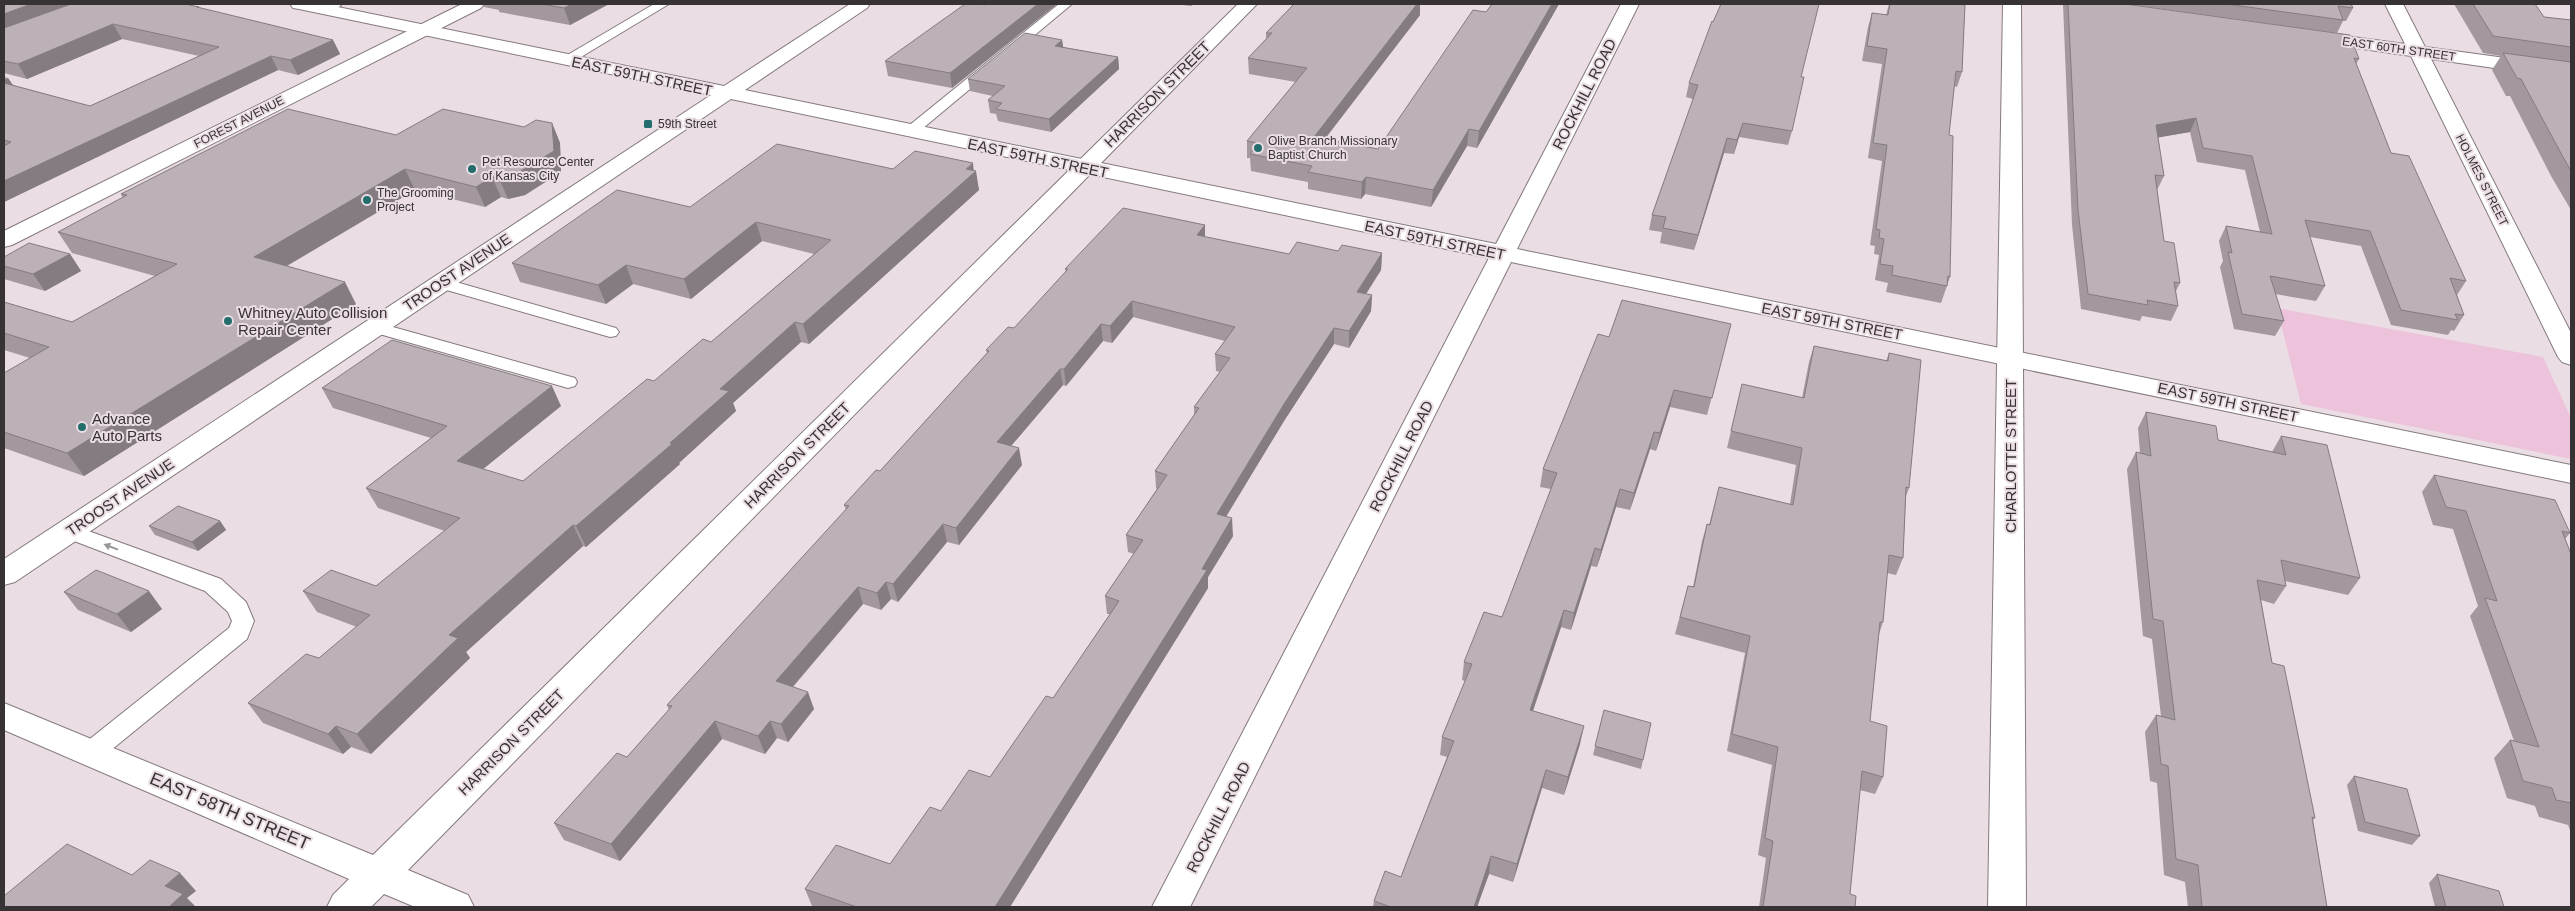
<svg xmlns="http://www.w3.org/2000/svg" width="2575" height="911" viewBox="0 0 2575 911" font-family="Helvetica,sans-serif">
  <rect width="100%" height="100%" fill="#eadde4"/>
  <!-- green -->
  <polygon fill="#edc3db" points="2277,308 2543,357 2571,418 2571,459 2301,404"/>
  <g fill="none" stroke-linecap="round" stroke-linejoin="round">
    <!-- lane casing -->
    <g stroke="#84797f" stroke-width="2">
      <g id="lane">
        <polygon points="328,4 342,4 333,13 323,13 322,10"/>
        <polygon points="654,4 669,4 571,63 561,63 559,60"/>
        <polygon points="1059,4 1072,4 916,134 906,134 904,131 906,128"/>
        <polygon points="442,278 616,328 619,332 616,336 610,337 436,287 433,283 436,279"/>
        <polygon points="375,322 575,378 577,382 575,386 568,388 369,331 366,327 369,323"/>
        <polygon points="69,524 221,579 246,602 254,621 247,639 99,760 90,763 81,760 78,753 81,746 229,628 232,621 228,612 205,591 61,536 58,531 61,526"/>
      </g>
    </g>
    <!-- street casing -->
    <g stroke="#84797f" stroke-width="2">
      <g id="street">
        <polygon points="462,4 484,4 481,8 12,245 4,247 4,231"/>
        <polygon points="1238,4 1257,4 408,870 468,895 474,907 415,907 384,894 371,907 327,907 333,895 349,879 4,730 4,703 373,855"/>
        <polygon points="2003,4 2021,4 2026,907 1988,907"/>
        <polygon points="2385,4 2403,4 2425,47 2571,67 2571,79 2431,59 2571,333 2571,365 2562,362 2558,357 2411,56 2315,42 2309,41 2306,37 2309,33 2315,32 2405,44"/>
      </g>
    </g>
    <!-- secondary casing -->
    <g stroke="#84797f" stroke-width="2">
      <polygon id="secondary" points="290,4 323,4 724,86 850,4 870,4 867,8 745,90 1496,244 1621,4 1639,4 1517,249 2571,465 2571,483 1511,262 1190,907 1152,907 1489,258 731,99 15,582 4,585 4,559 711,95 299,9 293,8"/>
    </g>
    <!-- lane -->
    <use href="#lane" fill="#fff" fill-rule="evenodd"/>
    <!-- street -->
    <use href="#street" fill="#fff" fill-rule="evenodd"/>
    <!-- secondary -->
    <use href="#secondary" fill="#fff" fill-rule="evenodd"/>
  </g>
  <!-- wall -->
  <g fill="#a3989e">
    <polygon points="4,4 200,8 333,40 340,54 298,75 278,70 4,202 4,77 8,78 13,85 90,106 199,56 122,39 27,79 4,73"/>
    <polygon points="483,4 609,4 570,25 499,12 499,10 484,7"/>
    <polygon points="986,4 1057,4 952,88 888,76 885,61"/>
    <polygon points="1174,4 1194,4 1191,6"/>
    <polygon points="1294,4 1420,4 1420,15 1325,139 1378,149 1486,12 1492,4 1559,4 1477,148 1467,146 1431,207 1365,194 1361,199 1308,189 1308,182 1251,171 1250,158 1247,158 1247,141 1296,82 1249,74 1248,58 1266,39 1266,33"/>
    <polygon points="1889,4 1965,4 1962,72 1957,87 1954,86 1949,135 1950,277 1941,303 1886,292 1888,283 1875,280 1879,255 1874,254 1875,246 1870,245 1882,161 1868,158 1882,64 1862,61 1868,27 1872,13 1886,15"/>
    <polygon points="2063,4 2125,4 2359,59 2356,64 2391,153 2466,281 2457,295 2464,315 2454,331 2451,330 2448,335 2391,325 2361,246 2310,237 2325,286 2316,301 2275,294 2284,321 2275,336 2234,329 2220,267 2223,261 2219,241 2226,226 2260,232 2245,170 2197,162 2190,132 2158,137 2164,176 2157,190 2164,241 2180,283 2176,291 2178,306 2171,321 2142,316 2140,321 2081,309 2072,225"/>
    <polygon points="2127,4 2351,4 2353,8 2346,21 2343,21 2337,33"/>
    <polygon points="2454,4 2535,4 2544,17 2571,20 2571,210 2551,176 2510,96 2506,96 2492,70 2501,56 2483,53"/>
    <polygon points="1062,40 1063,47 1118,57 1119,69 1051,132 998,121 996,114 990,113 988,100 993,96 970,91 968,79"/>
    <polygon points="1801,77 1792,131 1788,145 1739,137 1734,154 1724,153 1694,250 1660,243 1662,232 1649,230 1652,215 1693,99 1686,97 1689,83"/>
    <polygon points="552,123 560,143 561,172 525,195 508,199 501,197 485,207 415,190 287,266 356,304 84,476 4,448 4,373 30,358 4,350 4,302 72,322 155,276 72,253 58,232 123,198 121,194 396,135 524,127"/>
    <polygon points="893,169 974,171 979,190 809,344 801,342 733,403 736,411 679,463 680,464 586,547 583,546 466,652 470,658 371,754 351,747 343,754 263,723 248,703 319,658 357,627 317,612 303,591 376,586 445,531 378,508 366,488 431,438 333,408 322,388 561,406 483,469 523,481 654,381 711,342 814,254 762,241 691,299 633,284 606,304 520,282 512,263 690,207"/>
    <polygon points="1205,225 1205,237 1289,254 1338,251 1382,253 1381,270 1366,294 1372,295 1371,311 1349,348 1334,344 1284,421 1226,517 1233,536 1208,577 1208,588 1010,907 816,907 812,906 805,889 890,864 941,811 990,777 1053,698 1110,614 1107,614 1105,596 1134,554 1128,552 1126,535 1157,489 1156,488 1155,471 1194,415 1194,407 1220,372 1216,371 1215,354 1225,341 1133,317 1112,343 1103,341 1066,386 1063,385 1011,446 1022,465 959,545 947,542 898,602 891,599 881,610 863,604 793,687 814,709 788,742 777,738 765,754 722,739 620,861 564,840 554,823 627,757 669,710 667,705 846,510 844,505 880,471 987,353 986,350 1014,328 1066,272 1065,269"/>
    <polygon points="70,254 81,271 45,291 4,279 4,257"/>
    <polygon points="1731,324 1707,415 1670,407 1656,451 1650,449 1630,510 1616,507 1597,567 1591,566 1571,630 1561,627 1533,711 1580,744 1564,795 1542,788 1513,882 1489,874 1477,907 1373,907 1374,901 1401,877 1410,853 1447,757 1440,755 1442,737 1465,681 1462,680 1464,662 1502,617 1551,489 1540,487 1543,469 1609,337"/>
    <polygon points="1814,346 1886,361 1889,353 1909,488 1906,496 1903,558 1896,575 1887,573 1883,622 1879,634 1870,721 1883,777 1875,794 1860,790 1850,894 1855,907 1759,907 1766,858 1758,855 1772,765 1727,751 1745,653 1675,634 1688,586 1693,587 1702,541 1707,524 1709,525 1719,487 1790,504 1796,465 1727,448 1742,384 1802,398 1809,362"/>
    <polygon points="2146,412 2218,440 2272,452 2281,436 2360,578 2348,595 2285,581 2286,586 2274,604 2261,600 2272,663 2315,818 2313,820 2327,907 2188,907 2185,882 2164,875 2157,783 2150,781 2145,732 2156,715 2161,716 2152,639 2143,636 2127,469 2136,452 2140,453 2138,428"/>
    <polygon points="2434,475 2570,533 2565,539 2571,554 2571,833 2568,825 2539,817 2535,806 2507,798 2494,758 2510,740 2514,741 2470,616 2478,606 2453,529 2433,525 2422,492"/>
    <polygon points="220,521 226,530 198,551 155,535 149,526"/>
    <polygon points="64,592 162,609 131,632 78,610"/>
    <polygon points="1604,710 1643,760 1641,769 1593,755"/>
    <polygon points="2354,776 2420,836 2412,845 2358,831 2347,785"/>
    <polygon points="2437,874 2504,907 2435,907 2429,883"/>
  </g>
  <!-- shaded-wall -->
  <g fill="#847c81">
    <polygon points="31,4 76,4 4,32 4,14"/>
    <polygon points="572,4 609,4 570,25 564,8"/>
    <polygon points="1038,4 1057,4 952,88 950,73"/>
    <polygon points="1417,4 1420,4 1420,15 1313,154 1314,137"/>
    <polygon points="1552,4 1559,4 1477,148 1479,131"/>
    <polygon points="113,24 122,39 27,79 18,64"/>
    <polygon points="333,40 340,54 298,75 290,60"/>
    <polygon points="1062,40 1064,52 1055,46"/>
    <polygon points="271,56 278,70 4,202 4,181"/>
    <polygon points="1118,57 1119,69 1051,132 1049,119"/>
    <polygon points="8,78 18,93 4,87 4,80"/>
    <polygon points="2196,118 2190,132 2150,139 2156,125"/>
    <polygon points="552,123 560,143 561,172 525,195 508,199 499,178"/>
    <polygon points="1743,123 1739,137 1734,154 1737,140"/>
    <polygon points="1469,129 1467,146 1431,207 1433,190"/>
    <polygon points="1727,138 1724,153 1694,250 1698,235"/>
    <polygon points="973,163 974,173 976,171 979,190 809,344 803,324"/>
    <polygon points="405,169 415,190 266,278 254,257"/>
    <polygon points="492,177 501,197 485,207 476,187"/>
    <polygon points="1366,177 1365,194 1361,199 1362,182"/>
    <polygon points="756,222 762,241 691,299 684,279"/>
    <polygon points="1205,225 1205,241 1197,235"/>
    <polygon points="1382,253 1381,270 1357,308 1357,292"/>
    <polygon points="70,254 81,271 45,291 33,274"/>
    <polygon points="626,265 633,284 606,304 598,285"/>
    <polygon points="345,282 356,304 84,476 67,453"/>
    <polygon points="1372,295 1371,311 1349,348 1349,331"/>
    <polygon points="1132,301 1133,317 1112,343 1110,326"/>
    <polygon points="795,322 801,342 733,403 736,411 679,463 680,464 586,547 576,526 670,443 720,389"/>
    <polygon points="1101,324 1103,341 1066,386 1064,369"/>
    <polygon points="1334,328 1334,344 1284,421 1217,531 1217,514 1284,404"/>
    <polygon points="1060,369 1063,385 1000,459 997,442"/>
    <polygon points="552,386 561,406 467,482 457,461"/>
    <polygon points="1674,390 1670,407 1656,451 1660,433"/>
    <polygon points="1654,432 1650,449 1630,510 1634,493"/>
    <polygon points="1019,448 1022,465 959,545 956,528"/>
    <polygon points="1620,489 1616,507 1597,567 1601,550"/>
    <polygon points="1232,518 1233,536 1208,577 1208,588 1010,907 995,907"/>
    <polygon points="220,521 226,530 198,551 192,542"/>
    <polygon points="943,524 947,542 898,602 893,584"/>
    <polygon points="573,525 583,546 466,652 470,658 371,754 357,734 449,635"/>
    <polygon points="1595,548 1591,566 1571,630 1574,613"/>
    <polygon points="886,582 891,599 881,610 877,593"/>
    <polygon points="858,587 863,604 782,699 776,681"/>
    <polygon points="149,591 162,609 131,632 117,614"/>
    <polygon points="1564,610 1561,627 1527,728 1530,710"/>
    <polygon points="808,692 814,709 788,742 781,724"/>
    <polygon points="715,721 722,739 620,861 611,844"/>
    <polygon points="770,721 777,738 765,754 758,736"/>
    <polygon points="336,726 351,747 343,754 328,734"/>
    <polygon points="1584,726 1580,744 1564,795 1568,777"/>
    <polygon points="1546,770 1542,788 1513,882 1517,864"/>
    <polygon points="1491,856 1489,874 1477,907 1474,907"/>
    <polygon points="180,873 196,891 187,898 196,907 169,907 165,886"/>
  </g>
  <!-- building -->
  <g fill="#bdb1b8" stroke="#847c81">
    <polygon points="4,4 31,4 4,14"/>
    <polygon points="71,4 185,4 199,7 197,7 333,40 290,60 271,56 4,181 4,146 11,142 4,140 4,83 90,106 219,47 113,24 18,64 4,61 4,28"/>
    <polygon points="541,4 572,4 564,8"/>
    <polygon points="965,4 979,4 985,5 986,4 1038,4 950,73 885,61"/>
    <polygon points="1294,4 1417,4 1314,137 1378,149 1473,10 1486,12 1492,4 1552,4 1479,131 1469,129 1433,190 1366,177 1362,182 1308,172 1312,166 1250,154 1259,143 1247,141 1307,68 1248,58 1272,33 1266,33"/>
    <polygon points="1721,4 1819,4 1801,77 1804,77 1792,131 1743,123 1737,140 1727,138 1698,235 1663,228 1666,217 1652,215 1698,85 1689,83 1712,21 1713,22"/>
    <polygon points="1890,4 1965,4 1962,72 1956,71 1949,135 1953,136 1950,277 1948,276 1947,286 1892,275 1893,266 1880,264 1884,239 1879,238 1880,230 1876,229 1887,145 1873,143 1887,49 1867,46 1872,13 1888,15"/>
    <polygon points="2068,4 2125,4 2350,35 2359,59 2354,58 2391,153 2409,156 2466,281 2450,278 2464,315 2455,314 2458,320 2401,310 2370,231 2305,220 2325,286 2270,276 2284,321 2242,314 2228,252 2232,253 2226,226 2272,234 2252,156 2203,148 2196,118 2156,125 2164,176 2155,175 2164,241 2174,243 2180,283 2174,282 2178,306 2147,300 2148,305 2088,294 2078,210"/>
    <polygon points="2226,4 2351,4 2353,8 2338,6 2343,20"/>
    <polygon points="2473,4 2535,4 2544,17 2571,20 2571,47 2493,36"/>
    <polygon points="1025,33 1062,40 1055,46 1118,57 1049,119 996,109 1002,103 988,100 1005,86 968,79"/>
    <polygon points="2503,53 2571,62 2571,171 2563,157 2521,79 2517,78"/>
    <polygon points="288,109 396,135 443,109 524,127 536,120 552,123 554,151 516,174 499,178 492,177 476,187 405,169 254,257 345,282 67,453 4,432 4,373 49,347 4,333 4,302 72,322 177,264 58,232 127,195 121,194"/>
    <polygon points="777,144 893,169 915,151 973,163 966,169 976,171 803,324 795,322 720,389 729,391 670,443 672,444 576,526 573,525 449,635 458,638 357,734 336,726 328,734 248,703 306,654 319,658 370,615 303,591 331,570 376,586 460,518 366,488 447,426 322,388 392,340 552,386 457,461 523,481 647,379 654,381 703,339 711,342 831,240 756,222 684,279 626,265 598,285 512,263 617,190 690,207"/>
    <polygon points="1123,208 1205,225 1197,235 1289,254 1297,242 1338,251 1342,245 1382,253 1357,292 1372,295 1349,331 1334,328 1284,404 1217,514 1232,518 1202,569 1207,570 995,907 857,907 805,889 836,845 890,864 930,807 941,811 969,770 990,777 1046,696 1053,698 1119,601 1105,596 1143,540 1126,535 1167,475 1155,471 1199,408 1194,407 1230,358 1215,354 1235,327 1132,301 1110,326 1101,324 1064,369 1060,369 997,442 1019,448 956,528 943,524 893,584 886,582 877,593 858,587 776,681 808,692 781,724 770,721 758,736 715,721 611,844 554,823 617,753 627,757 672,706 667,705 849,506 844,505 876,470 880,471 989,351 986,350 1008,327 1014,328 1068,269 1065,269"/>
    <polygon points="29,243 70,254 33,274 4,266 4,257"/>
    <polygon points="1622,300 1731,324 1712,398 1674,390 1660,433 1654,432 1634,493 1620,489 1601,550 1595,548 1574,613 1564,610 1530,710 1584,726 1568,777 1546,770 1517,864 1491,856 1474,907 1391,907 1374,901 1385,871 1401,877 1410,853 1454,741 1442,737 1472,664 1464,662 1484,612 1502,617 1557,473 1543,469 1598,334 1609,337"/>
    <polygon points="1814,346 1888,361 1889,353 1921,360 1909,488 1906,487 1903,558 1889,555 1883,622 1880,622 1870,721 1887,726 1883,777 1862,771 1850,894 1856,896 1855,907 1763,907 1773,841 1765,838 1778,747 1732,734 1750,636 1680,617 1688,586 1694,587 1707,524 1710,525 1719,487 1793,505 1802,448 1731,431 1742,384 1804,398"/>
    <polygon points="2146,412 2216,426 2218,440 2286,455 2281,436 2327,445 2360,578 2281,560 2286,586 2257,580 2272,663 2284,666 2315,818 2312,817 2327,907 2202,907 2198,865 2176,859 2168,766 2161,764 2156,715 2175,720 2163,621 2153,619 2136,452 2151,456"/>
    <polygon points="2434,475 2555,500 2570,533 2562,531 2571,554 2571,803 2556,800 2552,788 2523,781 2510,740 2539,747 2485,598 2497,601 2466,511 2446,507"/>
    <polygon points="178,506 220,521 192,542 149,526"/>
    <polygon points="96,570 149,591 117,614 64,592"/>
    <polygon points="1604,710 1651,723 1643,760 1595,746"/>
    <polygon points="2354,776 2407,789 2420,836 2365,822"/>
    <polygon points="67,844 132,875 150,860 180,873 165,886 183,894 169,907 4,907 4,896"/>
    <polygon points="2437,874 2499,891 2504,907 2446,907"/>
  </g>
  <!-- one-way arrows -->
  <defs><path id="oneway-solid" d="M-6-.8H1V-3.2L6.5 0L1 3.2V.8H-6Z" transform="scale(1.25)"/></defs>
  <use fill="#9b989a" href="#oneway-solid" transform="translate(111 547) rotate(-159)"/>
  <!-- markers -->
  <g fill="#236e6c" stroke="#eadde4" stroke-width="2">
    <rect x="643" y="119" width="10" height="10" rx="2.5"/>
    <circle cx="1258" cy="148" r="5"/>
    <circle cx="472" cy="169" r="5"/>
    <circle cx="367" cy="200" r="5"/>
    <circle cx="228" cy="321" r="5"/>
    <circle cx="82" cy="427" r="5"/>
  </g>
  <g text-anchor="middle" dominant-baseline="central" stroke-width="4" stroke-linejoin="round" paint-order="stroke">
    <!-- far-street labels -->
    <g font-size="12" fill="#373234" stroke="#eadde4">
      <text transform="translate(2399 49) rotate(8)">EAST 60TH STREET</text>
      <text transform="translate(239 122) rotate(-27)">FOREST AVENUE</text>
      <text transform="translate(2482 180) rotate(63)">HOLMES STREET</text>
    </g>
    <!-- far-poi labels -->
    <g font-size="12" fill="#373234" stroke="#eadde4" text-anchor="start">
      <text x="658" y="124">59th Street</text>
      <text x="1268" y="141">Olive Branch Missionary<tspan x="1268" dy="14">Baptist Church</tspan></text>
      <text x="482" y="162">Pet Resource Center<tspan x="482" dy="14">of Kansas City</tspan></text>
      <text x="377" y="193">The Grooming<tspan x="377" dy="14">Project</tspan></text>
    </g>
    <!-- street labels -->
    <g font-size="15" fill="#373234" stroke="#eadde4">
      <text transform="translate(642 76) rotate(12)">EAST 59TH STREET</text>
      <text transform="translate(1157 94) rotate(-45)">HARRISON STREET</text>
      <text transform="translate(1584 94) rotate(-63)">ROCKHILL ROAD</text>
      <text transform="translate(1038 158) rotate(12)">EAST 59TH STREET</text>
      <text transform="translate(1435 240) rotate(12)">EAST 59TH STREET</text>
      <text transform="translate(457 272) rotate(-34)">TROOST AVENUE</text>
      <text transform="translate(1832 321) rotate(11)">EAST 59TH STREET</text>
      <text transform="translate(2228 402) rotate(12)">EAST 59TH STREET</text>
      <text transform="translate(797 455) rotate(-45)">HARRISON STREET</text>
      <text transform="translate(1401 456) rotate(-63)">ROCKHILL ROAD</text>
      <text transform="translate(2010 456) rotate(-90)">CHARLOTTE STREET</text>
      <text transform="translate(120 497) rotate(-34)">TROOST AVENUE</text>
      <text transform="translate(511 742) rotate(-45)">HARRISON STREET</text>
      <text transform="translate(1218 817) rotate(-63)">ROCKHILL ROAD</text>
    </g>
    <!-- poi labels -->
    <g font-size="15" fill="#373234" stroke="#eadde4" text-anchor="start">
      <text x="238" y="312">Whitney Auto Collision<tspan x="238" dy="17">Repair Center</tspan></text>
      <text x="92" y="418">Advance<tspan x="92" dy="17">Auto Parts</tspan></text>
    </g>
    <!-- near-street labels -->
    <g font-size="18" fill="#373234" stroke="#eadde4">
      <text transform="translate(230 811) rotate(23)">EAST 58TH STREET</text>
    </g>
  </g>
  <!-- border -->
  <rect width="2575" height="911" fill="none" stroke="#373234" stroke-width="10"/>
</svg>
